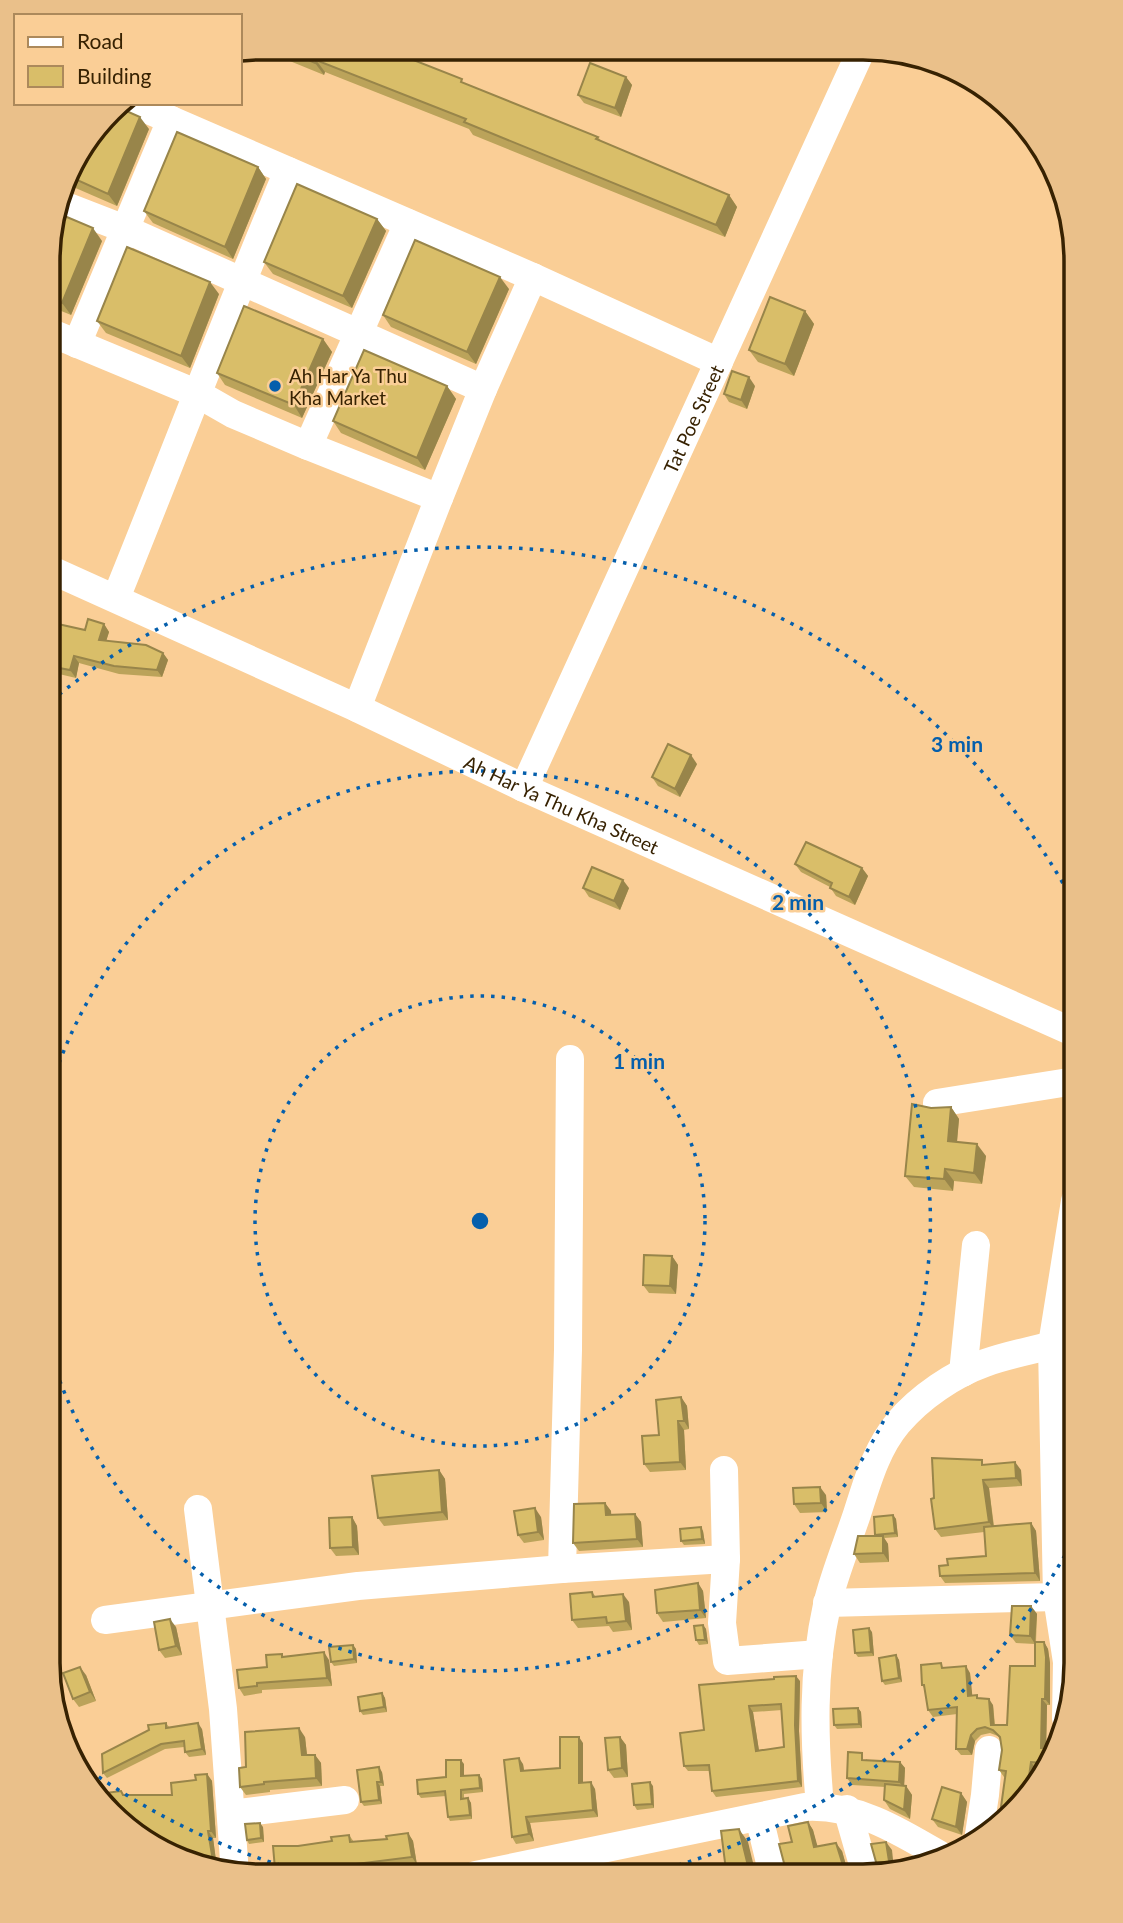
<svg xmlns="http://www.w3.org/2000/svg" width="1123" height="1923" viewBox="0 0 1123 1923" font-family="Lato,sans-serif">
  <rect width="100%" height="100%" fill="#face96"/>
  <g fill="none" stroke-linecap="round" stroke-linejoin="round">
    <!-- minor -->
    <g stroke="#fff" stroke-width="28">
      <polyline points="132,103 533,277 719,362"/>
      <polyline points="58,203 125,229 483,389"/>
      <polyline points="49,332 198,394 233,414 308,446 439,498 357,708"/>
      <polyline points="77,344 171,120"/>
      <polyline points="308,446 408,223"/>
      <polyline points="439,498 483,389 533,277"/>
      <path id="s1" d="M49 569 357 708 524 788 1075 1033"/>
      <path d="M116 598C174 455 228 312 288 171"/>
      <path id="s2" d="M524 788 861 51"/>
      <polyline points="937,1103 1075,1081"/>
      <polyline points="963,1373 976,1245"/>
      <polyline points="724,1470 726,1559 722,1623 727,1661 819,1654"/>
      <polyline points="198,1509 223,1709 235,1874"/>
      <polyline points="562,1569 568,1350 570,1059"/>
      <polyline points="827,1603 1057,1597"/>
      <polyline points="105,1620 358,1586 562,1569 726,1559"/>
      <polyline points="1066,1718 1067,1662 1057,1597 1052,1345 1075,1201"/>
      <path d="M820 1806C814 1739 812 1672 827 1605 834 1575 847 1544 857 1514 867 1483 876 1449 898 1423 920 1397 954 1374 985 1363 1007 1355 1030 1351 1052 1345"/>
      <polyline points="847,1809 866,1875"/>
      <polyline points="231,1814 345,1800"/>
      <polyline points="759,1817 773,1875"/>
      <polyline points="978,1841 985,1795 989,1750"/>
      <path d="M476 1875 805 1807C857 1804 901 1832 945 1858"/>
    </g>
  </g>
  <!-- wall -->
  <g fill="#bba35a" fill-rule="evenodd">
    <polygon points="260,47 383,48 465,84 598,137 601,141 729,195 737,207 725,237 473,135 469,129 325,72 324,75 258,48"/>
    <polygon points="790,51 820,51 819,58 792,53"/>
    <polygon points="626,77 632,85 621,117 584,103 578,95"/>
    <polygon points="149,129 117,206 64,183 69,166"/>
    <polygon points="258,167 266,179 233,259 153,223 144,211"/>
    <polygon points="377,219 386,231 352,308 273,274 264,262"/>
    <polygon points="49,233 102,241 71,315 49,306"/>
    <polygon points="509,289 476,364 391,327 383,315"/>
    <polygon points="219,294 190,368 106,333 97,321"/>
    <polygon points="805,311 814,324 794,376 758,362 749,350"/>
    <polygon points="323,339 332,352 302,418 225,385 217,373"/>
    <polygon points="447,386 456,399 425,470 341,433 333,421"/>
    <polygon points="755,386 747,409 729,402 724,394"/>
    <polygon points="49,622 85,630 104,624 109,632 106,641 163,653 168,660 162,677 119,674 79,663 76,678 59,674 54,667 56,658 48,656"/>
    <polygon points="697,764 680,797 658,786 652,777"/>
    <polygon points="795,864 862,868 868,876 855,905 836,896 830,887 801,872"/>
    <polygon points="583,888 629,888 620,910 589,897"/>
    <polygon points="951,1107 959,1119 957,1142 986,1156 982,1184 954,1181 953,1191 914,1187 905,1176 931,1108"/>
    <polygon points="672,1256 678,1265 676,1294 649,1293 643,1285"/>
    <polygon points="681,1397 687,1406 689,1429 684,1430 686,1470 650,1472 644,1464"/>
    <polygon points="985,1465 1021,1470 1022,1486 989,1488 994,1526 1031,1523 1036,1531 1040,1581 945,1583 940,1576 948,1565 986,1556 984,1532 941,1537 935,1529 934,1498"/>
    <polygon points="439,1470 445,1479 448,1520 384,1526 378,1518"/>
    <polygon points="826,1495 827,1512 800,1513 794,1504"/>
    <polygon points="605,1503 611,1511 611,1515 635,1514 641,1522 643,1547 579,1551 573,1543"/>
    <polygon points="893,1515 896,1519 898,1537 884,1538 888,1544 889,1562 860,1563 854,1554 876,1536 875,1535"/>
    <polygon points="352,1517 357,1526 359,1555 336,1556 330,1548"/>
    <polygon points="541,1517 544,1540 524,1543 518,1535"/>
    <polygon points="703,1531 705,1544 684,1545 681,1541"/>
    <polygon points="698,1583 703,1591 706,1618 663,1622 657,1613"/>
    <polygon points="592,1592 596,1597 629,1602 632,1630 613,1632 609,1626 578,1628 572,1620"/>
    <polygon points="1031,1606 1037,1614 1036,1642 1044,1642 1048,1649 1050,1663 1050,1705 1047,1705 1046,1748 1051,1755 1051,1760 1045,1769 1036,1769 1031,1793 1008,1814 1006,1814 1001,1807 1006,1777 1004,1777 999,1770 1002,1750 1000,1739 998,1736 990,1733 981,1735 975,1741 972,1755 961,1755 956,1749 957,1714 933,1717 928,1710 925,1689 922,1685 945,1668 970,1673 972,1696 993,1705 995,1725 1007,1725 1035,1666 1035,1644 1016,1643 1010,1635"/>
    <polygon points="703,1625 706,1629 708,1644 699,1645 696,1640"/>
    <polygon points="176,1627 182,1655 165,1658 159,1650"/>
    <polygon points="872,1632 874,1656 858,1657 855,1653"/>
    <polygon points="353,1645 356,1649 357,1663 334,1666 331,1662"/>
    <polygon points="896,1655 899,1660 902,1682 885,1685 882,1681"/>
    <polygon points="284,1657 329,1660 332,1686 262,1690 262,1693 244,1696 239,1688 267,1667"/>
    <polygon points="86,1675 96,1701 79,1707 73,1699"/>
    <path d="M800 1681 799 1731 802 1787 716 1797 712 1791 710 1771H688L684 1766 704 1730 699 1685ZM782 1710 784 1747 759 1751 753 1712Z"/>
    <polygon points="382,1693 385,1698 387,1712 363,1715 360,1711"/>
    <polygon points="858,1708 861,1712 862,1728 837,1729 834,1725"/>
    <polygon points="166,1723 169,1727 202,1729 206,1755 189,1757 185,1752 184,1747 165,1749 107,1778 103,1773"/>
    <polygon points="305,1737 307,1755 315,1755 321,1763 322,1786 270,1790 270,1792 246,1795 240,1787"/>
    <polygon points="620,1737 626,1745 628,1777 614,1778 608,1770"/>
    <polygon points="583,1743 583,1783 595,1789 598,1817 530,1823 534,1841 516,1844 512,1837 523,1764 524,1770 560,1768"/>
    <polygon points="867,1759 867,1760 900,1762 905,1768 904,1786 906,1786 912,1795 910,1819 890,1809 884,1800 885,1787 852,1785 847,1778"/>
    <polygon points="464,1764 464,1776 479,1775 482,1779 483,1792 464,1794 464,1799 468,1798 471,1803 472,1819 450,1821 448,1817 446,1796 421,1798 418,1794 446,1777"/>
    <polygon points="382,1772 384,1786 380,1786 382,1804 364,1806 361,1802"/>
    <polygon points="207,1774 212,1781 216,1838 213,1838 217,1868 130,1831 121,1791 124,1795 172,1795"/>
    <polygon points="653,1786 654,1808 637,1810 634,1805"/>
    <polygon points="961,1793 967,1802 962,1835 938,1827 932,1819"/>
    <polygon points="808,1822 813,1830 817,1847 842,1851 849,1876 784,1876 782,1874 792,1842"/>
    <polygon points="263,1827 264,1842 249,1844 247,1840"/>
    <polygon points="408,1833 413,1841 417,1865 354,1873 355,1874 336,1874 335,1873 316,1874 278,1874 275,1869 298,1846 332,1841 349,1835 354,1842 387,1839"/>
  </g>
  <!-- shaded-wall -->
  <g fill="#98854a">
    <polygon points="814,51 820,51 819,58"/>
    <polygon points="316,60 325,72 324,75 315,63"/>
    <polygon points="626,77 632,85 621,117 615,108"/>
    <polygon points="140,117 149,129 117,206 108,194"/>
    <polygon points="258,167 266,179 233,259 225,247"/>
    <polygon points="729,195 737,207 725,237 716,225"/>
    <polygon points="377,219 386,231 352,308 343,296"/>
    <polygon points="93,228 102,241 71,315 62,303"/>
    <polygon points="500,277 509,289 476,364 467,352"/>
    <polygon points="210,282 219,294 190,368 181,356"/>
    <polygon points="805,311 814,324 794,376 785,364"/>
    <polygon points="323,339 332,352 302,418 294,405"/>
    <polygon points="749,377 755,386 747,409 741,400"/>
    <polygon points="447,386 456,399 425,470 417,458"/>
    <polygon points="104,624 109,632 104,648 99,640"/>
    <polygon points="163,653 168,660 162,677 157,670"/>
    <polygon points="74,656 79,663 76,678 70,670"/>
    <polygon points="691,755 697,764 680,797 675,789"/>
    <polygon points="862,868 868,876 855,905 849,897"/>
    <polygon points="623,880 629,888 620,910 614,901"/>
    <polygon points="951,1107 959,1119 956,1152 948,1141"/>
    <polygon points="977,1144 986,1156 982,1184 974,1173"/>
    <polygon points="945,1169 954,1181 953,1191 944,1179"/>
    <polygon points="672,1256 678,1265 676,1294 670,1286"/>
    <polygon points="681,1397 687,1406 689,1429 684,1421"/>
    <polygon points="678,1421 684,1430 686,1470 680,1462"/>
    <polygon points="1015,1462 1021,1470 1022,1486 1016,1478"/>
    <polygon points="439,1470 445,1479 448,1520 442,1512"/>
    <polygon points="983,1480 989,1488 994,1530 989,1522"/>
    <polygon points="820,1487 826,1495 827,1512 821,1503"/>
    <polygon points="605,1503 611,1511 612,1524 606,1515"/>
    <polygon points="535,1508 541,1517 544,1540 538,1532"/>
    <polygon points="635,1514 641,1522 643,1547 637,1539"/>
    <polygon points="893,1515 896,1519 898,1537 895,1533"/>
    <polygon points="352,1517 357,1526 359,1555 353,1547"/>
    <polygon points="1031,1523 1036,1531 1040,1581 1035,1573"/>
    <polygon points="701,1527 703,1531 705,1544 702,1539"/>
    <polygon points="883,1536 888,1544 889,1562 883,1553"/>
    <polygon points="698,1583 703,1591 706,1618 700,1610"/>
    <polygon points="623,1594 629,1602 632,1630 626,1621"/>
    <polygon points="1031,1606 1037,1614 1035,1644 1030,1636"/>
    <polygon points="170,1619 176,1627 182,1655 176,1646"/>
    <polygon points="703,1625 706,1629 708,1644 705,1640"/>
    <polygon points="869,1628 872,1632 874,1656 871,1652"/>
    <polygon points="1044,1642 1048,1649 1050,1663 1050,1705 1045,1699"/>
    <polygon points="353,1645 356,1649 357,1663 354,1659"/>
    <polygon points="324,1652 329,1660 332,1686 327,1678"/>
    <polygon points="896,1655 899,1660 902,1682 899,1678"/>
    <polygon points="966,1666 970,1673 973,1702 968,1696"/>
    <polygon points="80,1667 86,1675 96,1701 90,1692"/>
    <polygon points="796,1676 800,1681 799,1731 802,1787 798,1781 795,1725"/>
    <polygon points="382,1693 385,1698 387,1712 384,1707"/>
    <polygon points="989,1699 993,1705 995,1732 991,1725"/>
    <polygon points="1042,1699 1047,1705 1046,1753 1046,1748 1051,1755 1051,1760 1047,1766 1045,1763 1041,1748"/>
    <polygon points="749,1706 753,1712 760,1757 756,1751"/>
    <polygon points="858,1708 861,1712 862,1728 859,1724"/>
    <polygon points="198,1723 202,1729 206,1755 202,1749"/>
    <polygon points="299,1728 305,1737 308,1764 302,1755"/>
    <polygon points="971,1735 975,1741 972,1755 967,1749"/>
    <polygon points="579,1737 583,1743 583,1790 579,1783"/>
    <polygon points="620,1737 626,1745 628,1777 622,1768"/>
    <polygon points="315,1755 321,1763 322,1786 316,1778"/>
    <polygon points="519,1758 523,1764 525,1777 521,1771"/>
    <polygon points="461,1760 464,1764 464,1780 461,1776"/>
    <polygon points="900,1762 905,1768 904,1788 899,1782"/>
    <polygon points="1031,1762 1036,1769 1032,1792 1026,1798"/>
    <polygon points="379,1767 382,1772 384,1786 381,1782"/>
    <polygon points="207,1774 212,1781 216,1838 211,1831"/>
    <polygon points="479,1775 482,1779 483,1792 480,1788"/>
    <polygon points="377,1782 380,1786 382,1804 379,1800"/>
    <polygon points="591,1782 595,1789 598,1817 593,1810"/>
    <polygon points="650,1782 653,1786 654,1808 652,1804"/>
    <polygon points="906,1786 912,1795 910,1819 904,1810"/>
    <polygon points="961,1793 967,1802 962,1835 956,1827"/>
    <polygon points="468,1798 471,1803 472,1819 470,1815"/>
    <polygon points="526,1817 530,1823 534,1841 529,1834"/>
    <polygon points="808,1822 813,1830 820,1855 814,1847"/>
    <polygon points="260,1823 263,1827 264,1842 261,1838"/>
    <polygon points="739,1829 748,1842 756,1875 753,1875 748,1866"/>
    <polygon points="208,1831 213,1838 217,1868 213,1861"/>
    <polygon points="408,1833 413,1841 417,1865 412,1857"/>
    <polygon points="886,1842 892,1850 894,1869 889,1861"/>
    <polygon points="836,1843 842,1851 849,1876 847,1876 845,1872"/>
    <polygon points="898,1861 904,1869 897,1870"/>
  </g>
  <!-- building -->
  <g fill="#d9be69" stroke="#98854a" stroke-width="2" fill-rule="evenodd">
    <polygon points="278,47 383,48 462,79 461,82 598,137 596,139 729,195 716,225 464,122 466,119 316,60 315,63"/>
    <polygon points="590,63 626,77 615,108 578,95"/>
    <polygon points="115,106 140,117 108,194 66,175 69,166"/>
    <polygon points="177,132 258,167 225,247 144,211"/>
    <polygon points="297,184 377,219 343,296 264,262"/>
    <polygon points="55,212 93,228 62,303 49,297 49,233"/>
    <polygon points="415,240 500,277 467,352 383,315"/>
    <polygon points="127,247 210,282 181,356 97,321"/>
    <polygon points="770,297 805,311 785,364 749,350"/>
    <polygon points="244,306 323,339 294,405 217,373"/>
    <polygon points="364,350 447,386 417,458 333,421"/>
    <polygon points="732,371 749,377 741,400 724,394"/>
    <polygon points="88,619 104,624 99,640 146,645 163,653 157,670 114,666 74,656 70,670 54,667 57,652 49,650 49,622 85,630"/>
    <polygon points="668,744 691,755 675,789 652,777"/>
    <polygon points="806,842 862,868 849,897 830,888 832,883 795,864"/>
    <polygon points="592,867 623,880 614,901 583,888"/>
    <polygon points="912,1104 931,1108 951,1107 948,1141 977,1144 974,1173 945,1169 944,1179 905,1176"/>
    <polygon points="644,1255 672,1256 670,1286 643,1285"/>
    <polygon points="681,1397 684,1421 678,1421 680,1462 644,1464 642,1436 659,1435 656,1400"/>
    <polygon points="932,1458 982,1460 982,1465 1015,1462 1016,1478 983,1480 989,1522 935,1529 931,1499 934,1498"/>
    <polygon points="439,1470 442,1512 378,1518 372,1476"/>
    <polygon points="820,1487 821,1503 794,1504 793,1488"/>
    <polygon points="605,1503 606,1515 635,1514 637,1539 573,1543 574,1504"/>
    <polygon points="535,1508 538,1532 518,1535 514,1511"/>
    <polygon points="893,1515 895,1533 875,1535 874,1517"/>
    <polygon points="352,1517 353,1547 330,1548 329,1518"/>
    <polygon points="1031,1523 1035,1573 940,1576 939,1566 948,1565 947,1559 986,1556 984,1527"/>
    <polygon points="701,1527 702,1539 681,1541 680,1529"/>
    <polygon points="1075,1531 1075,1613 1075,1600 1072,1600 1067,1532"/>
    <polygon points="858,1536 883,1536 883,1553 854,1554"/>
    <polygon points="698,1583 700,1610 657,1613 655,1590"/>
    <polygon points="592,1592 593,1597 623,1594 626,1621 607,1623 606,1617 572,1620 570,1594"/>
    <polygon points="1012,1606 1031,1606 1030,1636 1010,1635"/>
    <polygon points="170,1619 176,1646 159,1650 154,1622"/>
    <polygon points="703,1625 705,1640 696,1640 694,1626"/>
    <polygon points="869,1628 871,1652 855,1653 853,1630"/>
    <polygon points="1035,1642 1044,1642 1046,1657 1045,1699 1042,1699 1041,1748 1046,1748 1045,1763 1031,1762 1026,1798 1014,1809 1001,1807 1006,1771 999,1770 1002,1750 1000,1737 993,1730 985,1727 977,1729 971,1735 967,1749 956,1749 957,1707 928,1710 924,1685 922,1685 921,1665 941,1663 942,1668 966,1666 968,1696 977,1695 977,1698 989,1699 991,1725 1007,1725 1010,1666 1035,1666"/>
    <polygon points="353,1645 354,1659 331,1662 329,1647"/>
    <polygon points="324,1652 327,1678 257,1683 257,1686 239,1688 237,1670 267,1667 266,1655 282,1654 282,1657"/>
    <polygon points="896,1655 899,1678 882,1681 879,1658"/>
    <polygon points="80,1667 90,1692 73,1699 63,1673"/>
    <path d="M796 1676 795 1725 798 1781 712 1791 709 1765 684 1766 680 1733 704 1730 699 1685 774 1679V1677ZM781 1704 784 1747 756 1751 749 1706Z"/>
    <polygon points="382,1693 384,1707 360,1711 358,1697"/>
    <polygon points="858,1708 859,1724 834,1725 833,1709"/>
    <polygon points="166,1723 166,1728 198,1723 202,1749 185,1752 184,1741 161,1744 103,1773 102,1754 149,1730 148,1725"/>
    <polygon points="299,1728 302,1755 315,1755 316,1778 264,1782 264,1784 240,1787 239,1768 246,1767 245,1732"/>
    <polygon points="560,1737 579,1737 579,1783 591,1782 593,1810 526,1817 529,1834 512,1837 504,1760 519,1758 521,1771 560,1768"/>
    <polygon points="620,1737 622,1768 608,1770 605,1738"/>
    <polygon points="848,1752 862,1753 862,1760 900,1762 899,1782 847,1778"/>
    <polygon points="446,1760 461,1760 461,1776 479,1775 480,1788 461,1790 461,1799 468,1798 470,1815 448,1817 445,1791 418,1794 417,1780 446,1777"/>
    <polygon points="379,1767 381,1782 377,1782 379,1800 361,1802 357,1770"/>
    <polygon points="207,1774 211,1831 208,1831 213,1861 204,1862 191,1857 191,1856 189,1856 130,1831 107,1808 105,1793 121,1791 123,1795 172,1795 171,1783 196,1780 195,1775"/>
    <polygon points="650,1782 652,1804 634,1805 632,1784"/>
    <polygon points="885,1784 906,1786 904,1810 884,1800"/>
    <polygon points="942,1787 961,1793 956,1827 932,1819"/>
    <polygon points="808,1822 814,1847 836,1843 845,1872 847,1876 799,1876 799,1871 782,1874 784,1863 779,1844 792,1842 788,1826"/>
    <polygon points="260,1823 261,1838 247,1840 245,1824"/>
    <polygon points="739,1829 748,1866 753,1875 696,1875 696,1873 726,1870 721,1831"/>
    <polygon points="408,1833 412,1857 349,1865 349,1869 334,1871 333,1865 275,1869 273,1846 298,1846 332,1841 331,1837 349,1835 350,1842 387,1839 386,1836"/>
    <polygon points="886,1842 889,1861 898,1861 897,1870 875,1874 876,1872 876,1862 871,1844"/>
    <polygon points="920,1860 932,1864 917,1867"/>
  </g>
  <!-- distance rings -->
  <g fill="none" stroke="#055fac" stroke-width="3.5" stroke-dasharray="3.5 7">
    <circle cx="480" cy="1221" r="225"/>
    <path d="M49 1093A450 450 0 1 1 49 1349"/>
    <path d="M1075 1537A674 674 0 0 1 643 1875M311 1874A674 674 0 0 1 74 1759M51 701A674 674 0 0 1 1075 905"/>
  </g>
  <!-- markers -->
  <circle fill="#055fac" stroke="#face96" stroke-width="2.5" cx="275" cy="386" r="7"/>
  <g text-anchor="middle" dominant-baseline="central" stroke-width="5" stroke-linejoin="round" paint-order="stroke">
    <!-- poi labels -->
    <g font-size="19" fill="#372202" stroke="#face96" text-anchor="start">
      <text x="289" y="375">Ah Har Ya Thu<tspan x="289" dy="22">Kha Market</tspan></text>
    </g>
    <!-- street labels -->
    <g font-size="19" fill="#372202" stroke="#face96">
      <text stroke="none"><textPath href="#s2" startOffset="406">Tat Poe Street</textPath></text>
      <text stroke="none"><textPath href="#s1" startOffset="564">Ah Har Ya Thu Kha Street</textPath></text>
    </g>
  </g>
  <!-- crop -->
  <path d="M0 0H1123V1923H0ZM261 60H863A201 201 0 0 1 1064 261V1663A201 201 0 0 1 863 1864H261A201 201 0 0 1 60 1663V261A201 201 0 0 1 261 60Z" fill="#eac08a" fill-rule="evenodd"/>
  <path fill="none" stroke="#372202" stroke-width="3.5" d="M261 60H863A201 201 0 0 1 1064 261V1663A201 201 0 0 1 863 1864H261A201 201 0 0 1 60 1663V261A201 201 0 0 1 261 60Z"/>
  <circle cx="480" cy="1221" r="10" fill="#055fac" stroke="#face96" stroke-width="3.5"/>
  <g font-size="21" text-anchor="middle" font-weight="bold" fill="#055fac" stroke="#face96" stroke-width="5" stroke-linejoin="round" paint-order="stroke">
    <text x="957" y="752">3 min</text>
    <text x="798" y="910">2 min</text>
    <text x="639" y="1069">1 min</text>
  </g>
  <!-- legend -->
  <rect x="14" y="14" width="228" height="91" fill="#face96" stroke="#ac895b" stroke-width="2"/>
  <rect x="28" y="37" width="35" height="10" fill="#ffffff" stroke="#ac895b" stroke-width="2"/>
  <text x="77" y="49" font-size="21" fill="#372202">Road</text>
  <rect x="28" y="66" width="35" height="21" fill="#d9be69" stroke="#ac895b" stroke-width="2"/>
  <text x="77" y="84" font-size="21" fill="#372202">Building</text>
</svg>
